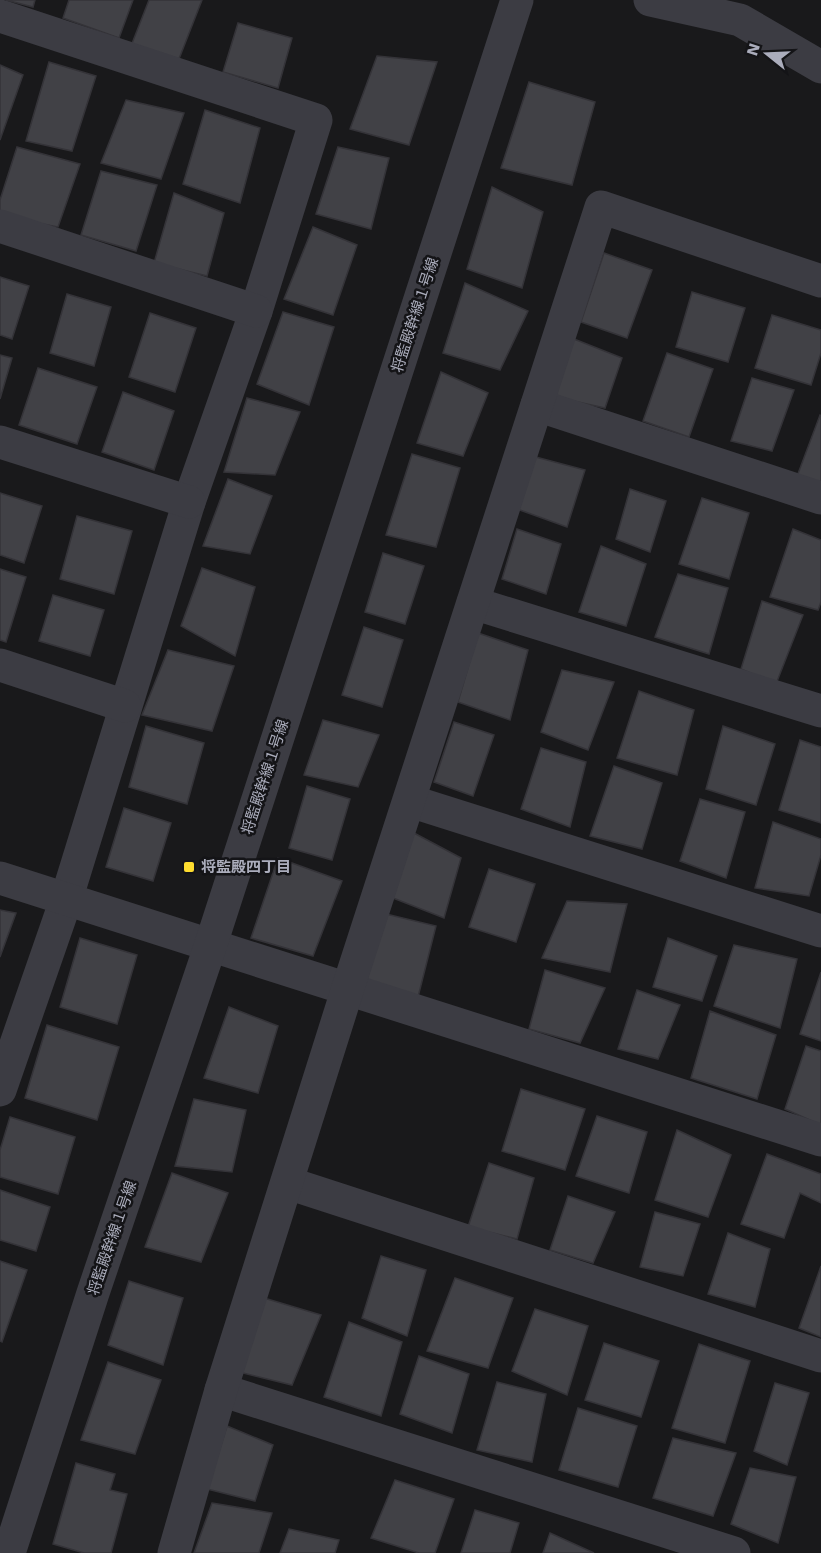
<svg xmlns="http://www.w3.org/2000/svg" width="821" height="1553" viewBox="0 0 821 1553" font-family="'Work Sans','Noto Sans JP',sans-serif">
  <rect width="100%" height="100%" fill="#19191b"/>
  <!-- building -->
  <g fill="#414146" stroke="#343338" stroke-width="1.5">
    <polygon points="6,0 35,0 33,7"/>
    <polygon points="69,0 133,0 119,38 63,18"/>
    <polygon points="149,0 202,0 177,64 131,46"/>
    <polygon points="238,23 292,38 278,88 223,72"/>
    <polygon points="377,56 437,62 409,145 350,129"/>
    <polygon points="49,62 96,76 72,151 26,141"/>
    <polygon points="0,65 23,75 0,140"/>
    <polygon points="529,82 595,102 572,185 501,168"/>
    <polygon points="126,100 184,113 161,179 101,163"/>
    <polygon points="205,110 260,128 240,203 183,184"/>
    <polygon points="17,147 80,164 58,227 0,216 0,200"/>
    <polygon points="338,147 389,158 371,229 316,214"/>
    <polygon points="101,171 157,185 136,251 81,235"/>
    <polygon points="492,187 543,212 522,288 467,269"/>
    <polygon points="174,193 224,213 207,276 154,263"/>
    <polygon points="313,227 357,245 333,315 284,299"/>
    <polygon points="604,253 652,270 627,338 581,322"/>
    <polygon points="0,277 29,286 12,339 0,335"/>
    <polygon points="465,283 528,311 500,370 443,353"/>
    <polygon points="692,292 745,308 728,362 676,347"/>
    <polygon points="67,294 111,307 94,366 50,353"/>
    <polygon points="283,312 334,327 309,405 257,384"/>
    <polygon points="150,313 196,328 175,392 129,377"/>
    <polygon points="772,315 821,330 821,353 811,385 755,368"/>
    <polygon points="574,339 622,358 605,408 555,397"/>
    <polygon points="667,353 713,369 689,437 643,421"/>
    <polygon points="0,355 12,358 0,399"/>
    <polygon points="38,368 97,387 77,444 19,425"/>
    <polygon points="441,372 488,393 463,456 417,443"/>
    <polygon points="752,378 794,390 772,451 731,441"/>
    <polygon points="123,392 174,411 154,470 102,452"/>
    <polygon points="247,398 300,412 275,475 224,472"/>
    <polygon points="820,415 821,416 821,489 796,479"/>
    <polygon points="412,454 460,468 436,547 386,535"/>
    <polygon points="532,456 585,470 567,527 517,509"/>
    <polygon points="228,479 272,496 250,554 203,546"/>
    <polygon points="630,489 666,501 650,552 616,539"/>
    <polygon points="0,493 42,506 24,563 0,555"/>
    <polygon points="702,498 749,513 729,579 679,564"/>
    <polygon points="77,516 132,531 114,594 60,579"/>
    <polygon points="517,529 561,544 546,594 502,579"/>
    <polygon points="793,529 821,540 821,602 818,610 770,597"/>
    <polygon points="601,546 646,564 626,626 579,612"/>
    <polygon points="383,553 424,566 405,624 365,612"/>
    <polygon points="202,568 255,587 235,656 181,626"/>
    <polygon points="0,569 26,577 6,642 0,640"/>
    <polygon points="678,574 728,588 709,654 655,637"/>
    <polygon points="53,595 104,610 90,656 39,641"/>
    <polygon points="762,601 803,615 776,684 741,669"/>
    <polygon points="364,627 403,640 382,707 342,695"/>
    <polygon points="478,633 528,650 510,720 458,702"/>
    <polygon points="168,650 234,666 212,731 142,715"/>
    <polygon points="562,670 614,682 588,750 541,732"/>
    <polygon points="639,691 694,710 677,775 617,758"/>
    <polygon points="323,720 379,735 358,787 304,775"/>
    <polygon points="454,722 494,735 473,796 434,782"/>
    <polygon points="146,726 204,743 187,804 129,787"/>
    <polygon points="723,726 775,744 756,805 706,789"/>
    <polygon points="800,740 821,747 821,823 779,810"/>
    <polygon points="541,748 586,762 570,827 521,809"/>
    <polygon points="614,766 662,783 642,849 590,836"/>
    <polygon points="307,786 350,799 332,860 289,848"/>
    <polygon points="700,799 745,812 726,878 680,861"/>
    <polygon points="124,808 171,823 153,881 106,867"/>
    <polygon points="773,822 821,839 821,855 809,896 755,888"/>
    <polygon points="414,833 461,858 444,918 393,898"/>
    <polygon points="278,858 342,881 313,956 251,938"/>
    <polygon points="489,869 535,884 516,942 469,927"/>
    <polygon points="567,901 627,904 610,972 542,958"/>
    <polygon points="0,910 16,913 0,957"/>
    <polygon points="386,914 436,926 417,1001 367,979"/>
    <polygon points="80,938 137,955 117,1024 60,1007"/>
    <polygon points="668,938 717,956 702,1001 653,987"/>
    <polygon points="734,945 797,959 780,1028 714,1006"/>
    <polygon points="545,970 605,988 580,1043 529,1029"/>
    <polygon points="821,972 821,1041 800,1034"/>
    <polygon points="637,990 680,1005 658,1059 618,1049"/>
    <polygon points="229,1007 278,1026 258,1093 204,1078"/>
    <polygon points="710,1011 776,1035 757,1099 691,1078"/>
    <polygon points="47,1025 119,1047 97,1120 25,1098"/>
    <polygon points="806,1046 821,1051 821,1125 785,1109"/>
    <polygon points="521,1089 585,1109 565,1170 502,1151"/>
    <polygon points="194,1099 246,1110 232,1172 175,1166"/>
    <polygon points="597,1116 647,1132 629,1193 576,1176"/>
    <polygon points="10,1117 75,1137 58,1194 0,1177 0,1150"/>
    <polygon points="677,1130 731,1155 708,1217 655,1200"/>
    <polygon points="767,1154 821,1174 821,1203 800,1193 784,1238 741,1224"/>
    <polygon points="489,1163 534,1178 517,1239 468,1227"/>
    <polygon points="172,1173 228,1193 201,1262 145,1247"/>
    <polygon points="0,1190 50,1207 36,1251 0,1240"/>
    <polygon points="568,1196 615,1212 593,1263 550,1250"/>
    <polygon points="655,1212 700,1224 683,1276 640,1267"/>
    <polygon points="728,1233 770,1249 755,1307 708,1294"/>
    <polygon points="381,1256 426,1270 407,1336 362,1318"/>
    <polygon points="0,1261 27,1270 2,1342 0,1341"/>
    <polygon points="821,1266 821,1337 799,1328"/>
    <polygon points="455,1278 513,1298 488,1368 427,1351"/>
    <polygon points="129,1281 183,1298 163,1365 108,1345"/>
    <polygon points="264,1298 321,1315 292,1385 239,1372"/>
    <polygon points="535,1309 588,1326 567,1395 512,1371"/>
    <polygon points="349,1322 402,1342 381,1416 324,1397"/>
    <polygon points="604,1343 659,1361 641,1417 585,1400"/>
    <polygon points="699,1344 750,1361 725,1443 672,1428"/>
    <polygon points="419,1356 469,1374 452,1433 400,1414"/>
    <polygon points="108,1362 161,1380 135,1454 81,1440"/>
    <polygon points="497,1382 546,1394 532,1462 477,1450"/>
    <polygon points="775,1383 809,1393 787,1465 754,1451"/>
    <polygon points="578,1408 637,1426 618,1487 559,1470"/>
    <polygon points="227,1426 273,1445 255,1501 207,1489"/>
    <polygon points="673,1438 736,1453 713,1516 653,1498"/>
    <polygon points="76,1463 115,1474 110,1490 127,1494 111,1553 84,1553 53,1544"/>
    <polygon points="750,1468 796,1477 778,1543 731,1524"/>
    <polygon points="395,1480 454,1499 435,1553 419,1553 371,1538"/>
    <polygon points="212,1503 272,1513 259,1553 194,1553"/>
    <polygon points="475,1510 519,1523 510,1553 461,1553"/>
    <polygon points="289,1529 339,1540 335,1553 280,1553"/>
    <polygon points="550,1533 594,1553 543,1553"/>
  </g>
  <g fill="none" stroke-linecap="round" stroke-linejoin="round">
    <!-- minor -->
    <g stroke="#3c3c43" stroke-width="33">
      <polyline points="650,0 740,20 821,67"/>
      <polyline points="0,16 316,120 256,311 189,502 66,900 0,1090"/>
      <polyline points="0,226 256,311"/>
      <polyline points="537,405 821,498"/>
      <polyline points="0,442 189,502"/>
      <polyline points="473,603 821,711"/>
      <polyline points="0,665 125,706"/>
      <polyline points="410,801 821,931"/>
      <polyline points="0,878 821,1140"/>
      <polyline points="288,1183 821,1356"/>
      <polyline points="221,1390 734,1553"/>
      <polyline points="9,1553 93,1293 210,947 517,0"/>
      <polyline points="174,1553 221,1390 347,991 601,207 821,281"/>
    </g>
  </g>
  <!-- markers -->
  <rect fill="#fedc2f" stroke="#141417" stroke-width="2" x="183" y="861" width="12" height="12" rx="3"/>
  <g text-anchor="middle" dominant-baseline="central" stroke-width="5" stroke-linejoin="round" paint-order="stroke">
    <!-- street labels -->
    <g font-size="15" fill="#abadbc" stroke="#141417">
      <text transform="translate(415 315) rotate(-72)">将監殿幹線１号線</text>
      <text transform="translate(265 777) rotate(-72)">将監殿幹線１号線</text>
      <text transform="translate(112 1238) rotate(-71)">将監殿幹線１号線</text>
    </g>
    <!-- poi labels -->
    <g font-size="15" font-weight="bold" fill="#abadbc" stroke="#141417" text-anchor="start">
      <text x="201" y="867">将監殿四丁目</text>
    </g>
  </g>
  <!-- north arrow -->
  <g transform="translate(767 54) rotate(288)" stroke="#141417" stroke-width="4.5" paint-order="stroke">
  <path d="M0-4.5L10 22L0 15L-10 22Z" fill="#abadbc"/>
  <text y="-9" font-size="16" font-weight="bold" text-anchor="middle" fill="#abadbc">N</text>
  </g>
</svg>
